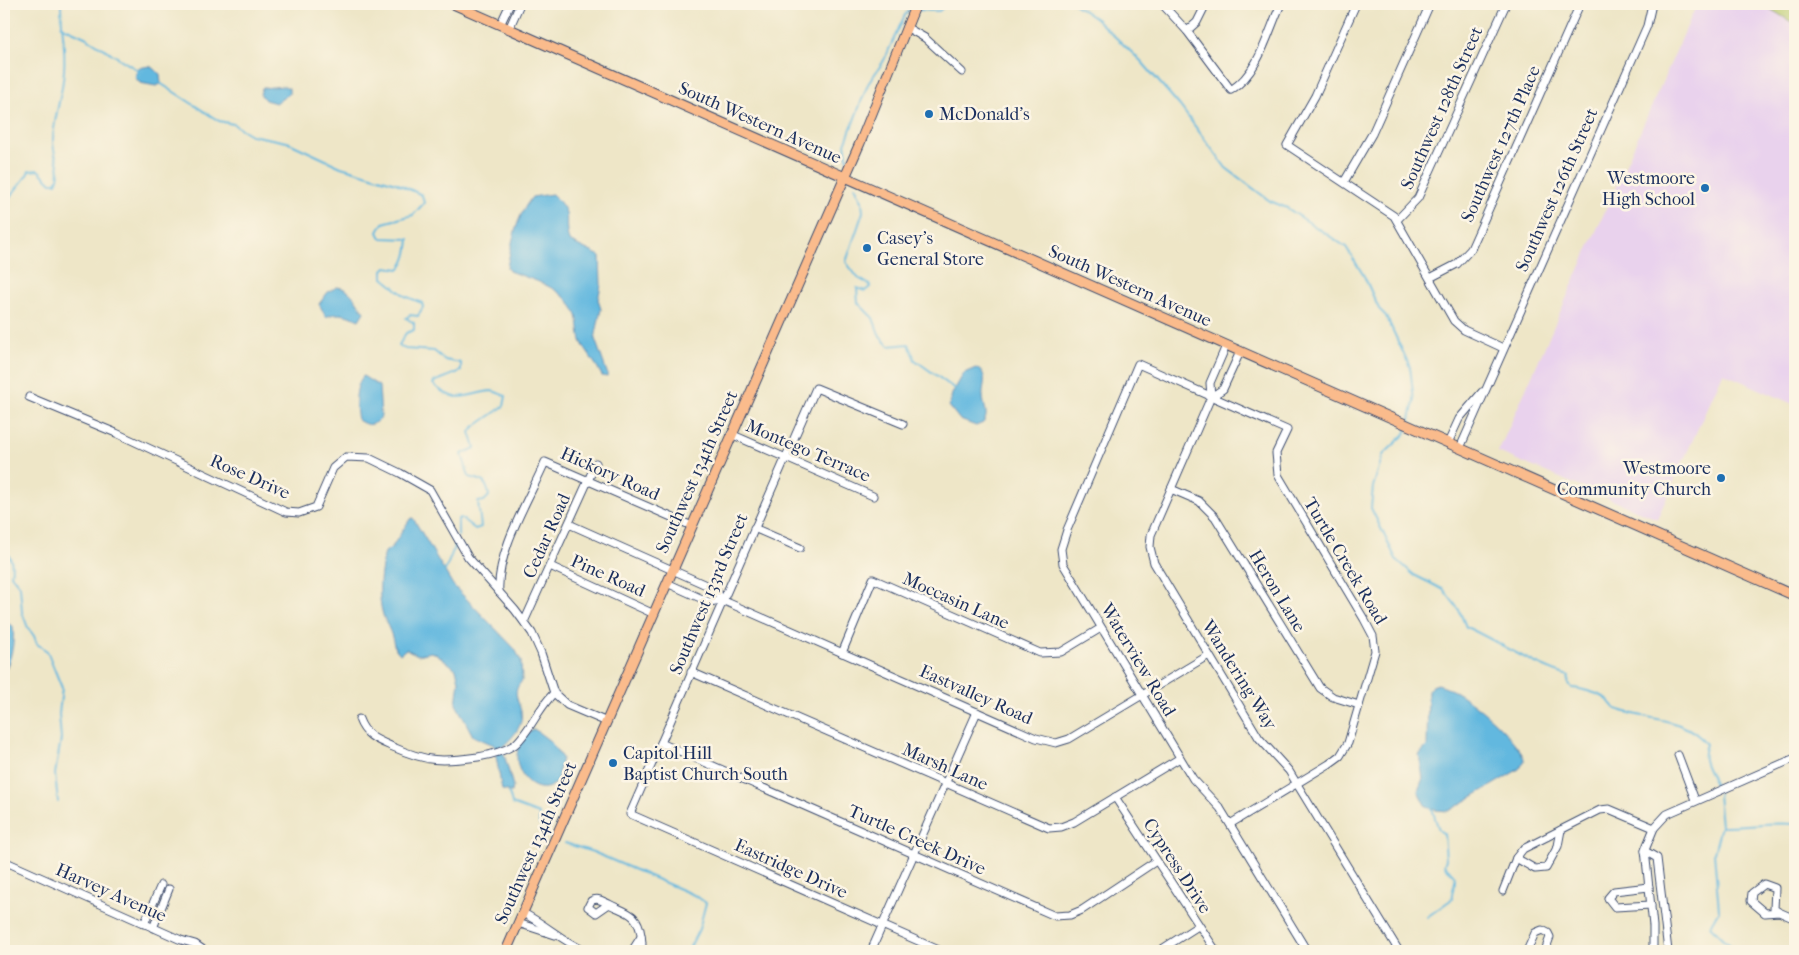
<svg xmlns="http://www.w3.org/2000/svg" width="1799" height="955" viewBox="0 0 1799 955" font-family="'IM FELL French Canon',serif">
  <rect width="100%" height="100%" fill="#fcf5e5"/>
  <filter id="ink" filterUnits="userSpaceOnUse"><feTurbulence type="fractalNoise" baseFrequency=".02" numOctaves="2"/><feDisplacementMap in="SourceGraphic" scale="10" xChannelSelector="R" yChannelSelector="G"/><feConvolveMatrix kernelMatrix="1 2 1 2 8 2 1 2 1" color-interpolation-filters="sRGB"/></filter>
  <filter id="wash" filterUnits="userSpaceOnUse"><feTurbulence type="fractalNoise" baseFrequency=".0096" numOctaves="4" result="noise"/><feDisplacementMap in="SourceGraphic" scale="20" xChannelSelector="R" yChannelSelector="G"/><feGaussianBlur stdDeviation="1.12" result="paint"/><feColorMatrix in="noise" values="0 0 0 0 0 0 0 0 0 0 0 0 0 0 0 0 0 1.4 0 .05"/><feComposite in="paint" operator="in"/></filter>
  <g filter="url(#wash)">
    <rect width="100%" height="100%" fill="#eee6c7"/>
    <!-- built -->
    <polygon fill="#e9d2ed" points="1697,4 1795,4 1795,405 1723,373 1657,519 1498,452"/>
    <!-- garden -->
    <polygon fill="#baca6d" stroke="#6a7c66" points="1762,4 1795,4 1795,22 1793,23"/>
    <!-- water -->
    <g fill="#62b8df" stroke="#3e749e">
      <polygon points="150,66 160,74 161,84 156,86 140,83 135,77 138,68"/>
      <polygon points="284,86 289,88 289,94 276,103 265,100 260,94 262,88"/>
      <path d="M552 194C575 216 562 217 569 241L600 256 601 285 598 300 601 309 595 339 608 375 607 377 602 376C597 364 587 354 582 343 578 334 580 322 576 313 564 287 533 280 509 271L507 267C512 242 516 217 532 197Z"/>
      <path d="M337 287C351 288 356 301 364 312L359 320C347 315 338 311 326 317L319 304 328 292Z"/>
      <path d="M976 368C990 375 982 385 983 396 983 406 990 414 983 423L976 426 960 420 949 406 952 394 964 373Z"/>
      <path d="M363 376 379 386 381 417C373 427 367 426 358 420 355 405 354 388 363 376Z"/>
      <path d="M413 518 453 585 515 649 521 661 522 681C502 702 544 711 502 747L513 786 512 792 502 790 494 745 473 736 456 704 459 681 456 669 437 654 431 652 418 655 406 649 400 654C394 648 394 644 392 637 390 629 385 622 383 615 377 595 380 572 385 552L392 547 410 519Z"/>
      <path d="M4 622 13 626C15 644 11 658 4 673Z"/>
      <path d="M1438 684C1444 688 1449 688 1456 692 1478 705 1515 737 1525 760L1519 769 1449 811 1435 810 1425 805 1418 791 1423 778 1419 755 1427 746 1428 691 1432 686Z"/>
      <path d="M534 729 550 741 562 758 556 783C530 805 496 752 534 729Z"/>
    </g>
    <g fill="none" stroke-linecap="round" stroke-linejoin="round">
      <!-- stream -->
      <g stroke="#62b8df" stroke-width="2">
        <polyline points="1074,4 1096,19 1141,61 1180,106 1226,168 1270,201 1287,208 1346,247 1364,276 1379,309 1386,316 1410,367 1414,401 1409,424"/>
        <polyline points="918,10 939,11 947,4"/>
        <polyline points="61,26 87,38 139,71"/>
        <path d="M160 83 219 121 233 124 251 135 287 142 341 167 396 183 422 195 424 203 413 215 383 223 378 232 381 238 409 239C408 249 407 261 399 269L386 267 383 270V278L405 296 422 303 423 307 418 316 410 315 406 318 414 323V330L406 333 399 345 405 349 434 351 445 360 461 363V371L434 382 433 384C456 406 465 394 491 391 496 391 501 395 506 396L504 406 474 427 470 432 475 448 462 454 469 477C483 480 487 482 489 496L484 501 478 502 481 527 475 529 461 518 458 519V536"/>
        <polyline points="848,162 845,144 868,84 883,62 905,15 909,10"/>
        <polyline points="855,186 862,201 863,212 846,262 858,278 870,285 870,287 865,291 857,288 858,303 873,318 880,337 889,346 909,344 915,360 955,389"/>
        <path d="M4 199 10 198C15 188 24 182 29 171L38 170 51 183H56C64 168 52 155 53 139 54 116 63 93 64 70 66 48 61 26 61 4"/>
        <path d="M1407 428 1405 434 1383 455 1373 487 1371 508 1396 559 1414 575 1444 590 1459 610 1466 627C1500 642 1533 666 1569 676L1568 682 1572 688C1579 688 1600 694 1605 698 1610 701 1612 707 1616 709 1644 720 1687 717 1706 744 1698 763 1712 773 1717 790"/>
        <path d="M4 550C12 556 13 565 11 575L20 586 22 612 28 628 34 636 37 644 47 651 62 688 59 714 61 739 55 774 58 802"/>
        <polyline points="445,571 456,543"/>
        <polyline points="509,793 512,804 539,814 539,824 548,834"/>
        <polyline points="1718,794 1721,826 1714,853 1719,910 1710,926 1725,941 1738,951"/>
        <path d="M1721 826C1746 826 1770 822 1795 824"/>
        <polyline points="565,843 593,852 696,896 706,903 699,929 688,951"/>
        <path d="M1427 917 1452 899C1450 891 1459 880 1453 874 1450 870 1447 870 1444 865L1446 859 1444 834 1439 830 1432 809"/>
      </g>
    </g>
  </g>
  <g filter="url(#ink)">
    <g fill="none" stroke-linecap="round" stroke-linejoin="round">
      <!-- minor casing -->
      <g stroke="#3b4a6e" stroke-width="9">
        <g id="minor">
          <path d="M1162 4 1187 31 1231 90C1259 73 1268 32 1281 4"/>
          <polyline points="1356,4 1315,96 1287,145 1394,216 1454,321 1464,330 1503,348"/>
          <polyline points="500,25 510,4"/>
          <polyline points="906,27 925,38 962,72"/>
          <polyline points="509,29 520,4"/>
          <polyline points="1187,31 1197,22 1206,4"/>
          <polyline points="1344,182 1372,134 1430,4"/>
          <polyline points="1397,220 1418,198 1506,4"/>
          <polyline points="1430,278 1457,264 1471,249 1580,4"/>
          <polyline points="1226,346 1210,383 1211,397 1223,389 1240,352"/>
          <polyline points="29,397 116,433 286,512 299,513 316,507 333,468 346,457 369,458 400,473 430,490 468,557 515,610 532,633 541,653 554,693 567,705 607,722"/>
          <polyline points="1211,397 1151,535 1150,547 1154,563 1259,738 1289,771 1399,951"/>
          <polyline points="903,424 816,388 630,814 941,951"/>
          <polyline points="731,434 873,496"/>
          <polyline points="1448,443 1459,419 1482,392"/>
          <polyline points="1460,448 1647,26 1652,4"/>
          <polyline points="1171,489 1199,501 1215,517 1320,688 1333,697 1359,705"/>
          <polyline points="569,524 715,589 722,600"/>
          <polyline points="754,528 800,548"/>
          <polyline points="550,566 654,614"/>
          <polyline points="667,583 709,602 722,600 1036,738 1056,743 1069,739 1209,655"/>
          <path d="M499 592C496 552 529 499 545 462L692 526"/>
          <polyline points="524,622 596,463"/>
          <polyline points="842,653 873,579 1040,653 1061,652 1101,628"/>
          <polyline points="691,672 1049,828 1061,827 1074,822 1180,758"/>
          <path d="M359 719C365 736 377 740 393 747 427 762 441 762 478 757 490 755 503 752 514 745 527 736 539 707 554 693"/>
          <polyline points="661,743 1055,916 1070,915 1082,910 1156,861"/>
          <polyline points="1678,755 1695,800"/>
          <polyline points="1115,797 1216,951"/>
          <polyline points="1230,824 1329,764 1340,756 1348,743 1375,651 1373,636 1364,619 1278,475 1276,453 1287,430 1138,364 1067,530 1061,549 1063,564 1193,779 1220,808 1307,951"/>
          <polyline points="1645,851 1657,858 1668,951"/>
          <polyline points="1516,858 1535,869 1546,868 1558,846 1561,830"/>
          <polyline points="4,861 181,940 195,944 205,951"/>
          <polyline points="1649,887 1614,891 1608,898 1615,907 1651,905"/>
          <polyline points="1503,891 1516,858 1523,849 1600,810 1609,809 1654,828"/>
          <path d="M609 904 596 913 588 907 591 901C598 897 602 901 609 904 627 913 638 913 641 935 642 942 643 945 641 951"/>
          <polyline points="1779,912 1774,909 1775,888 1764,884 1752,893 1751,901 1765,913 1779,912 1795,919"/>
          <path d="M523 913C545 924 562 941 585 951"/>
          <polyline points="518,923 555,935"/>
          <polyline points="144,924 161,885"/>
          <polyline points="153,928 169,889"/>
          <polyline points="632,951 641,937"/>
          <polyline points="871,951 977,712"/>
          <polyline points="1159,951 1198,926"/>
          <polyline points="1527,951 1535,933 1542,930 1548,933 1550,937 1545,951"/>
          <polyline points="1653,951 1653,926 1645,850 1654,828 1667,814 1795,758"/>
        </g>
      </g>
      <!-- major casing -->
      <g stroke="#3b4a6e" stroke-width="11">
        <g id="major">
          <path d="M453 4C900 203 1348 399 1795 596"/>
          <polyline points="506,951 860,143 916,4"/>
        </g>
      </g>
      <!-- minor -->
      <use href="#minor" stroke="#fff" stroke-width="7"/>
      <!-- major -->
      <use href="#major" stroke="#fabb8c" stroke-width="9"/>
    </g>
  </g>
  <!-- markers -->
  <g fill="#1f6fb2" stroke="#fcf5e5" stroke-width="2">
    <circle cx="929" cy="114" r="5"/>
    <circle cx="1705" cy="188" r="5"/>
    <circle cx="867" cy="248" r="5"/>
    <circle cx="1721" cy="478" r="5"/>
    <circle cx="613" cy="763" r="5"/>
  </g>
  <g text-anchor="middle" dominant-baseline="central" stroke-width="5" stroke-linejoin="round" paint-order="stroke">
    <!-- street labels -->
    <g font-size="18" fill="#1b2f5e" stroke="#fcf5e5">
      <text transform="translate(1442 108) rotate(-66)">Southwest 128th Street</text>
      <text transform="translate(760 123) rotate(24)">South Western Avenue</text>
      <text transform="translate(1501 144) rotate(-66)">Southwest 127th Place</text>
      <text transform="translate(1557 190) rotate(-66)">Southwest 126th Street</text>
      <text transform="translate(1130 286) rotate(24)">South Western Avenue</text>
      <text transform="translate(808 451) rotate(23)">Montego Terrace</text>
      <text transform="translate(697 472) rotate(-66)">Southwest 134th Street</text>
      <text transform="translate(610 474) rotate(24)">Hickory Road</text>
      <text transform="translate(250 477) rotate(24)">Rose Drive</text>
      <text transform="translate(547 536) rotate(-66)">Cedar Road</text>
      <text transform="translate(1345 561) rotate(59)">Turtle Creek Road</text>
      <text transform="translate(608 576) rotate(24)">Pine Road</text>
      <text transform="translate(1277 591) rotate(59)">Heron Lane</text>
      <text transform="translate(709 594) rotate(-67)">Southwest 133rd Street</text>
      <text transform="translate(956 601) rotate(24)">Moccasin Lane</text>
      <text transform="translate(1138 660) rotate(59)">Waterview Road</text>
      <text transform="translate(1239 675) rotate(58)">Wandering Way</text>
      <text transform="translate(976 695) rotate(24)">Eastvalley Road</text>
      <text transform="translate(945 767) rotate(24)">Marsh Lane</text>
      <text transform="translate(917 840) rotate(24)">Turtle Creek Drive</text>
      <text transform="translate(536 843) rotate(-66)">Southwest 134th Street</text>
      <text transform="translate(1177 866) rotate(57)">Cypress Drive</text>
      <text transform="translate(791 869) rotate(24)">Eastridge Drive</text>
      <text transform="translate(111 893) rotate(24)">Harvey Avenue</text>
    </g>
    <!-- poi labels -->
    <g font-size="18" fill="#1b2f5e" stroke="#fcf5e5" text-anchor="start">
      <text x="939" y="114">McDonald's</text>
      <text x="1695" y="178" text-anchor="end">Westmoore<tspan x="1695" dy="21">High School</tspan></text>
      <text x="877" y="238">Casey's<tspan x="877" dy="21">General Store</tspan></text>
      <text x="1711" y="468" text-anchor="end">Westmoore<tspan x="1711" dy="21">Community Church</tspan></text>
      <text x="623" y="753">Capitol Hill<tspan x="623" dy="21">Baptist Church South</tspan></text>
    </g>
  </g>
  <!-- margin -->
  <rect width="1799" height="955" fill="none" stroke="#fcf5e5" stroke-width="20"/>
</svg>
